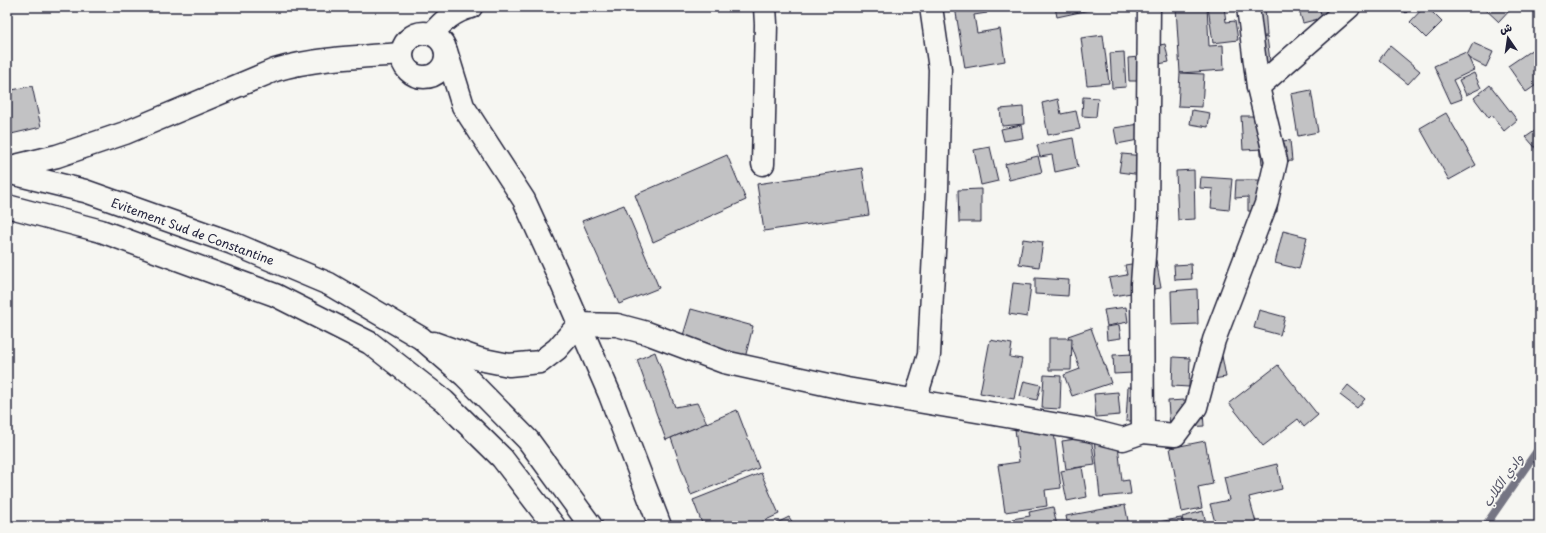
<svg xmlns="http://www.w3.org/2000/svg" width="1546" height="533" viewBox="0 0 1546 533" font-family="'Playpen Sans','Playpen Sans Arabic',sans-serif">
  <rect width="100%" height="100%" fill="#f6f6f2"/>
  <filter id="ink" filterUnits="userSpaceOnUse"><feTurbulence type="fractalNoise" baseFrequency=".025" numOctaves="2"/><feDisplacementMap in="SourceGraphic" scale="8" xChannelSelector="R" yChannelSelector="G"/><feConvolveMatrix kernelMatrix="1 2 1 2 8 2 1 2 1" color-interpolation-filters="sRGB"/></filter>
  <g filter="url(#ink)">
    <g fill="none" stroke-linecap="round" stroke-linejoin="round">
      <!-- stream -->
      <polyline stroke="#757583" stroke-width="8" points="1485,526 1539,448"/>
    </g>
    <!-- building -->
    <g fill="#c2c2c4" stroke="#22223b">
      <polygon points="955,7 986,7 987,13 974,15 977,33 1000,29 1005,61 965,68"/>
      <polygon points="1055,7 1103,7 1057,17"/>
      <polygon points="1176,7 1207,7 1209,46 1223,45 1224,70 1180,73"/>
      <polygon points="1208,7 1224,7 1226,22 1235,21 1238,40 1213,43"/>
      <polygon points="1253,7 1265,7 1267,36 1241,37"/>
      <polygon points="1298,7 1319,7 1322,18 1303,23"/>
      <polygon points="1399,7 1412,7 1406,13"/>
      <polygon points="1424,7 1427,7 1442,22 1426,38 1410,22"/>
      <polygon points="1483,7 1511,7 1512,8 1499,22"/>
      <polygon points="1103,35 1109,83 1087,85 1081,38"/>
      <polygon points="1267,37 1271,69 1253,72 1249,40"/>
      <polygon points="1473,43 1493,52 1486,67 1466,57"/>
      <polygon points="1165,44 1169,62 1143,67 1140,49"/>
      <polygon points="1390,46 1420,71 1408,84 1379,60"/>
      <polygon points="1533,49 1539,58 1539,83 1526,92 1508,66"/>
      <polygon points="1124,52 1126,87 1112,88 1110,53"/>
      <polygon points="1466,52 1474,70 1453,80 1462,99 1451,103 1434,66"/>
      <polygon points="1139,57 1141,81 1129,81 1128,58"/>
      <polygon points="1180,73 1204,74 1202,107 1178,106"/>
      <polygon points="1474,73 1481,88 1466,95 1459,80"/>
      <polygon points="1490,85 1517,120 1504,131 1492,115 1489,118 1474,98"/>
      <polygon points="32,86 41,127 7,135 7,91"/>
      <polygon points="1311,90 1318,132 1298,136 1291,94"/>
      <polygon points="1083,97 1098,98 1096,117 1082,116"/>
      <polygon points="1058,99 1061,114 1076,111 1080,129 1048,135 1042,103"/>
      <polygon points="1023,107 1024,124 1002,126 1000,109"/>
      <polygon points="1192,110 1210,113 1208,127 1190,124"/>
      <polygon points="1446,113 1476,165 1449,180 1420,128"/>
      <polygon points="1241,116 1263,116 1264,149 1243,150"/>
      <polygon points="1146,123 1149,138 1117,144 1114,128"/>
      <polygon points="1021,125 1023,138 1004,141 1001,129"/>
      <polygon points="1539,128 1539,152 1526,137"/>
      <polygon points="1073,138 1078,167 1055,172 1052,155 1040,157 1037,145"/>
      <polygon points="1290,140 1292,161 1262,164 1260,144"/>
      <polygon points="990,147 998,181 981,185 974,150"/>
      <polygon points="1122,154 1145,156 1142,175 1119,172"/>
      <polygon points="727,155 746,200 653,242 635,195"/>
      <polygon points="1038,156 1042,172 1009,180 1005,164"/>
      <polygon points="862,168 869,215 764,231 757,184"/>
      <polygon points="1194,170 1195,219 1178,220 1176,171"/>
      <polygon points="1201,177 1232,179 1229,210 1211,208 1213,189 1200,188"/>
      <polygon points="1236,180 1278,180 1277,212 1248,211 1248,197 1235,198"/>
      <polygon points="981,189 981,222 959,222 958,190"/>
      <polygon points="624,205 659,288 619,304 582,221"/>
      <polygon points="1283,231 1307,237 1299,269 1275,263"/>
      <polygon points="1023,239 1043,242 1039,267 1019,264"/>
      <polygon points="1156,260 1161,288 1113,296 1109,278 1127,275 1125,265"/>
      <polygon points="1191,264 1192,279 1175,280 1174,265"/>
      <polygon points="1035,278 1069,280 1068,296 1035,294"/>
      <polygon points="1013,283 1031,285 1027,317 1009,314"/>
      <polygon points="1197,289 1198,324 1172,325 1171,291"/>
      <polygon points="1126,307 1128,322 1107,326 1104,310"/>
      <polygon points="691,309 753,326 744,362 681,342"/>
      <polygon points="1259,310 1285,317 1280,335 1254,328"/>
      <polygon points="1119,325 1121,338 1107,340 1106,327"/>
      <polygon points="1091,328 1111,383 1072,396 1064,375 1080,369 1068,336"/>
      <polygon points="1049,338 1072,338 1071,370 1049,370"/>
      <polygon points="990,340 1012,344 1010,357 1022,359 1014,399 980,393"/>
      <polygon points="655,352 675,407 697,403 707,423 666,440 637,360"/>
      <polygon points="1133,354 1150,372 1114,374 1113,355"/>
      <polygon points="1222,356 1226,377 1207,380 1203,359"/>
      <polygon points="1173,357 1190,358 1189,387 1172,386"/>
      <polygon points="1278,365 1318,415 1304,427 1298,419 1263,446 1229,403"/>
      <polygon points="1044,375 1061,376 1060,409 1042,408"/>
      <polygon points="1024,381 1041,385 1037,400 1020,396"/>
      <polygon points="1348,385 1365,399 1357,408 1340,395"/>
      <polygon points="1128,387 1143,388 1142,421 1126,421"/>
      <polygon points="1118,392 1120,415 1096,417 1094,394"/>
      <polygon points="1202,399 1204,426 1170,428 1168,401"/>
      <polygon points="737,410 759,468 691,495 671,438"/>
      <polygon points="1053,424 1061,488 1045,490 1047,506 1005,512 998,465 1019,462 1015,429"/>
      <polygon points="1117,436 1122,481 1129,480 1131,494 1100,497 1094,439"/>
      <polygon points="1091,437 1095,465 1066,469 1062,441"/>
      <polygon points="1205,441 1213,484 1198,487 1202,508 1182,512 1170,448"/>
      <polygon points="1277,464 1282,489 1249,497 1257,526 1234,526 1234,524 1224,526 1216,526 1210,504 1229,500 1224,477"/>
      <polygon points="1082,467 1087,497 1067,501 1061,471"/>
      <polygon points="761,473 779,514 753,526 703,526 693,500"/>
      <polygon points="1125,505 1129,526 1068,526 1066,516"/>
      <polygon points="1053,507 1057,526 1013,526 1012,519 1030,516 1029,512"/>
      <polygon points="1203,511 1207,526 1184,526 1182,517"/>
      <polygon points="789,517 795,526 771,526"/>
      <polygon points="1181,518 1183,526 1158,526 1158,522"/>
    </g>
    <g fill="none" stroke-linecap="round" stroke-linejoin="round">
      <!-- minor casing -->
      <g stroke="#22223b" stroke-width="25">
        <g id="minor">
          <polyline points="1258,87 1349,7"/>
          <polyline points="763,164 766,24 765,7"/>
          <polyline points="579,324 617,325 647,333 724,362 847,389 1088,430 1123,439 1143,432 1175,435 1196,407 1214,340 1266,204 1276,161 1258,87 1248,7"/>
          <polyline points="915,400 929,355 937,190 940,69 931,7"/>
          <polyline points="1143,432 1142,284 1147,214 1149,7"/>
        </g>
      </g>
      <!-- major casing -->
      <g stroke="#22223b" stroke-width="25">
        <g id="major">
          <circle cx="424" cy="55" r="22"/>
          <path d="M432 34C443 21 454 11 471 7"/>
          <polyline points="446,51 463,106 524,200 555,268 610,395 660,526"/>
          <path d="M7 168 57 156 125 133 275 70C316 58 359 57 402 54"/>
        </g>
      </g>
      <!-- highway casing -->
      <g stroke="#22223b" stroke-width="25">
        <g id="highway">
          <polyline points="7,172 85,191 232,243 329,284 392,321 421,338 465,376 528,440 591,526"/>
          <polyline points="7,206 101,231 275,295 370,343 444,401 502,458 554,526"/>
          <polyline points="434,343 479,359 509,365 540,362 557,349 579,324"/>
        </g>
      </g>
      <!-- minor -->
      <use href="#minor" stroke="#f6f6f2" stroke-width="22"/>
      <!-- major -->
      <use href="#major" stroke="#f6f6f2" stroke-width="22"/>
      <!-- highway -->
      <use href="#highway" stroke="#f6f6f2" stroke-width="22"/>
    </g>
  </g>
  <g text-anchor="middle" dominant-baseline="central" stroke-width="3.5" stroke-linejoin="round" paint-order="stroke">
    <!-- street labels -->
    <g font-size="12" fill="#22223b" stroke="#f6f6f2">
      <text transform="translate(193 231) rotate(20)">Evitement Sud de Constantine</text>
    </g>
    <!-- water labels -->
    <g font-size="13" font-style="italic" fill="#535365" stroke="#f6f6f2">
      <text transform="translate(1502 480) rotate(-55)">وادي الكلاب</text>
    </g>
  </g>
  <!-- margin -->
  <rect width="1546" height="533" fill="none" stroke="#f6f6f2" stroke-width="24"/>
  <rect x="12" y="12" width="1522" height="509" fill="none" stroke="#22223b" stroke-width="1.5" filter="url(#ink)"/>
  <!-- north arrow -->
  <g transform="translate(1508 38) rotate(347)" stroke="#f6f6f2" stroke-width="3" paint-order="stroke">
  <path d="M0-3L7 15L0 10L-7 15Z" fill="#22223b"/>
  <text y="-6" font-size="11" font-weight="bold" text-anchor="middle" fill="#22223b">ش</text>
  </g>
</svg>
